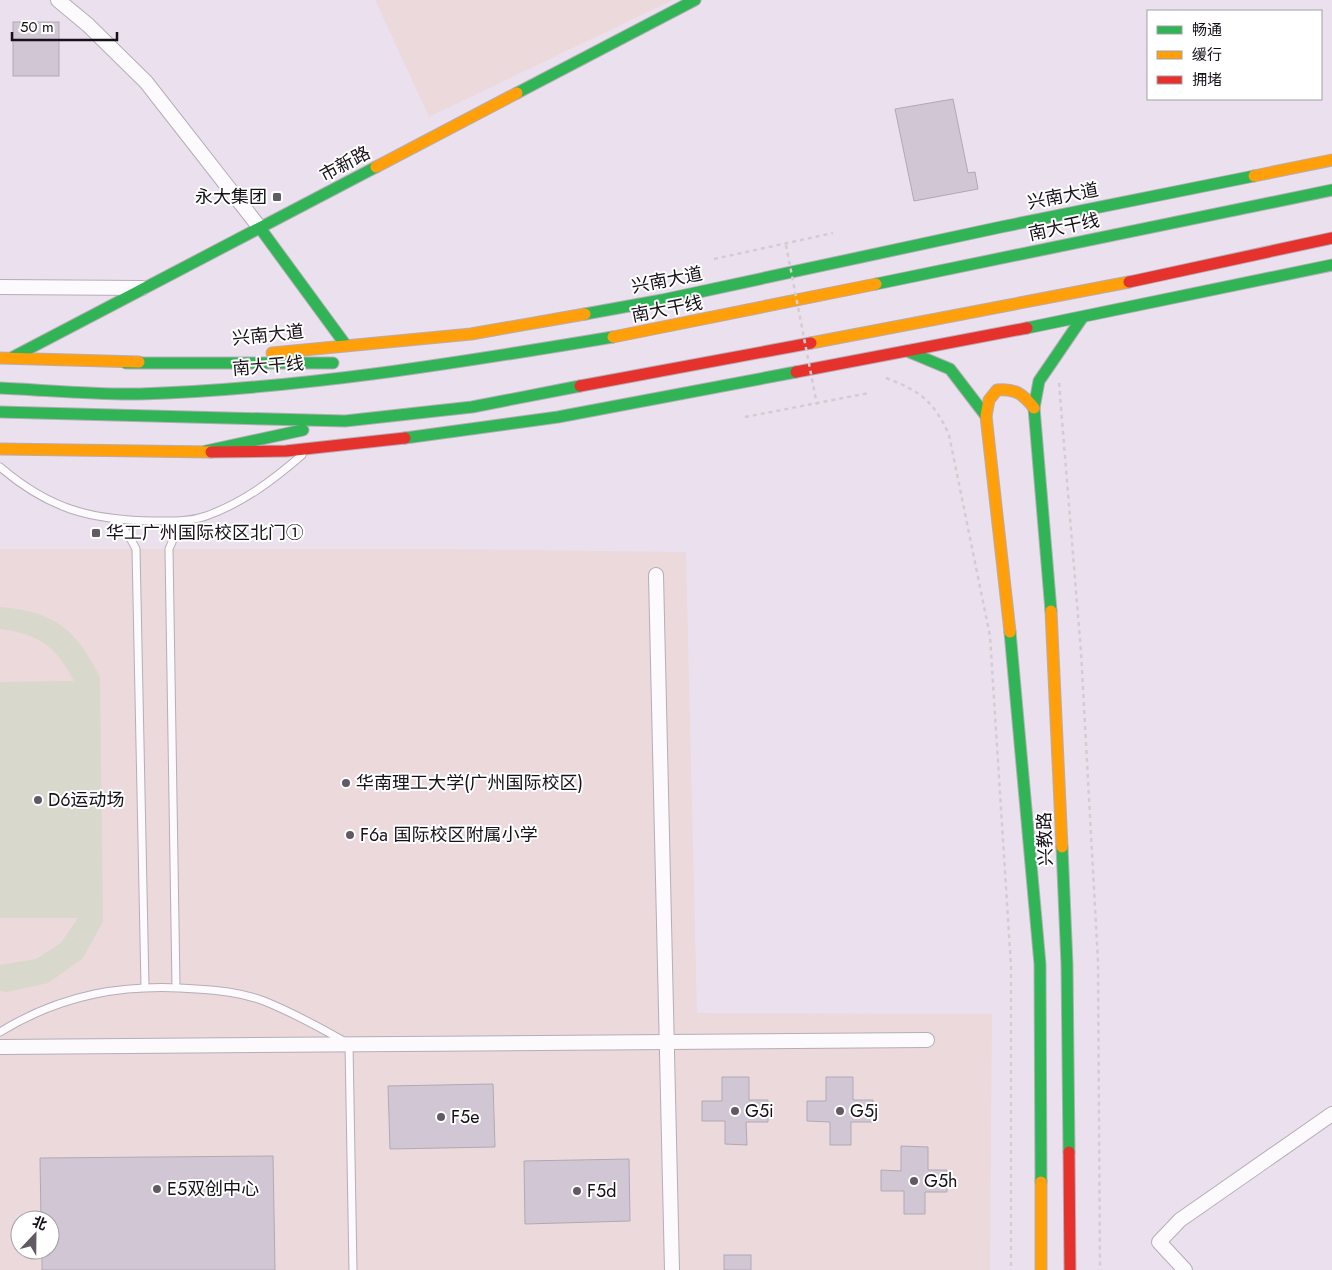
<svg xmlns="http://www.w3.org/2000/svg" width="1332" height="1270" viewBox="0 0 1332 1270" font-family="Jost,'Noto Sans SC',sans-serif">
  <rect width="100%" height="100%" fill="#ebe1ee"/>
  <!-- industrial -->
  <g fill="#ecd9dc" fill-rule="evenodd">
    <polygon points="375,0 673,0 429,117"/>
    <path d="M0 549H455L686 552 697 1013 992 1014 990 1270H0ZM20 1220H50V1250H20Z"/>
  </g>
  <!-- green -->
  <path fill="#d8d8cc" d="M0 607C56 612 75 629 100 677L103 921 83 958 48 983 7 992 0 991V965L36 959 61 943 78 918H0V682L74 681C56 646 39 634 0 629Z"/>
  <!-- building -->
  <g fill="#d1c7d4" stroke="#b0a9b3">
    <rect x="13" y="22" width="46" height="54"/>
    <polygon points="953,99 968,173 975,172 978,189 914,201 895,109"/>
    <polygon points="722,1077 749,1077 749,1100 768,1100 768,1122 746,1122 747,1145 725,1144 725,1121 702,1121 702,1101 722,1101"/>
    <polygon points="826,1077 853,1077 853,1100 873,1100 872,1122 851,1122 851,1145 830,1145 830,1122 807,1121 807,1101 826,1101"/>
    <polygon points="493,1084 495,1147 390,1149 388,1086"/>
    <polygon points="901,1146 928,1147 928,1170 947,1170 947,1192 925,1192 925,1214 904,1214 904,1191 881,1191 881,1170 901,1171"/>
    <polygon points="273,1156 275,1270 42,1270 42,1250 50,1250 50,1220 41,1220 40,1158"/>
    <polygon points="629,1159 630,1221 525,1224 524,1161"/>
    <rect x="724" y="1255" width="27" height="15"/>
  </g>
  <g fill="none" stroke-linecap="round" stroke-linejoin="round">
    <!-- lane casing -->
    <g stroke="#b5adb7" stroke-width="9">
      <g id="lane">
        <path d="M0 467C49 509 90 520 154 521 172 521 189 522 206 516 243 503 273 480 302 455"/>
        <polyline points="114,520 128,534 136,549 145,987"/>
        <polyline points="176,987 169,549 176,533 187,521"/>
        <path d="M0 1032C62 994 125 983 197 989 218 990 243 993 264 1001 294 1013 321 1028 349 1044L353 1270"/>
      </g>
    </g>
    <!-- street casing -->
    <g stroke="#b5adb7" stroke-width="16">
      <g id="street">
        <polyline points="58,0 88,25 146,82 260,228"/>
        <polyline points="0,287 142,288"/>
        <polyline points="656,575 672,1270"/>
        <polyline points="0,1047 927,1040"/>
        <polyline points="1185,1270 1159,1242 1180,1220 1332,1114"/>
      </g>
    </g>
    <!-- fast casing -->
    <g stroke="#b5adb7" stroke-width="13">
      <g id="fast">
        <polyline points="517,93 695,0"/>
        <polyline points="260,228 345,344"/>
        <polyline points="876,284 1332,190"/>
        <polyline points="585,314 662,300 1001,227 1254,176"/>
        <polyline points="1027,328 1332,265"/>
        <polyline points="907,351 950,369 986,416"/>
        <polyline points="13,357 376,167"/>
        <polyline points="126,363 333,363"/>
        <path d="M0 388C46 390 94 395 140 394 299 389 457 363 613 337"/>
        <polyline points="0,412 345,421 472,407 580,386"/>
        <polyline points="405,438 558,417 796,372"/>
        <polyline points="206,451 303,430"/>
        <polyline points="1051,611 1034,408 1039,381 1082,318"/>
        <polyline points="1010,632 1040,964 1041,1182"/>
        <polyline points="1062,847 1067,965 1069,1152"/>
      </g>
    </g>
    <!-- slow casing -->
    <g stroke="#b5adb7" stroke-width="13">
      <g id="slow">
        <polyline points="376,167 517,93"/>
        <polyline points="1254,176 1332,160"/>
        <polyline points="613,337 876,284"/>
        <polyline points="811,343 1129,282"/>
        <polyline points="272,353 471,334 585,314"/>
        <polyline points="0,358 139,362"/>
        <polyline points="0,449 211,452"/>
        <polyline points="1051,611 1062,847"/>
        <path d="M1010 632 986 416 989 400 997 390C1015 388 1023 394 1034 408"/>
        <polyline points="1041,1182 1041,1270"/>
      </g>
    </g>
    <!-- jam casing -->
    <g stroke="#b5adb7" stroke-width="13">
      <g id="jam">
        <polyline points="1129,282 1332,238"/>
        <polyline points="796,372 1027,328"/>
        <polyline points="580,386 811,343"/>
        <polyline points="211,452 286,451 405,438"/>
        <polyline points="1069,1152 1070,1270"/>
      </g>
    </g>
    <!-- path -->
    <g stroke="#d1cdd1" stroke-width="2.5" stroke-dasharray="4 4" stroke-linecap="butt">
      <polyline points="714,259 833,233"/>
      <path d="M886 378C920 391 934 401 949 435L990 636 1011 966V1270"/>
      <polyline points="1059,383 1081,652 1098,962 1100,1270"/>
      <polyline points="745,417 869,393"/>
    </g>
    <!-- lane -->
    <use href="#lane" stroke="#fcfafc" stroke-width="7"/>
    <!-- street -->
    <use href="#street" stroke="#fcfafc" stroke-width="14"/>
    <!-- fast -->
    <use href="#fast" stroke="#30b455" stroke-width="11"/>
    <!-- slow -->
    <use href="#slow" stroke="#ff9f0a" stroke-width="11"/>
    <!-- jam -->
    <use href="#jam" stroke="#e5322d" stroke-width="11"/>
    <!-- path-bridge -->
    <polyline stroke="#d1cdd1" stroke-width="2.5" stroke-dasharray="4 4" stroke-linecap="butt" points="786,245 817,405"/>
  </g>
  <!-- markers -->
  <g fill="#615963" stroke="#fff" stroke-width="2">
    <rect x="272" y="192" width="10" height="10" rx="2.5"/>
    <rect x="91" y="528" width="10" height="10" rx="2.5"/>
    <circle cx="346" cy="783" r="5"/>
    <circle cx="38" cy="800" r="5"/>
    <circle cx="350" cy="835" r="5"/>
    <circle cx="735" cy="1111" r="5"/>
    <circle cx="840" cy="1111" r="5"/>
    <circle cx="441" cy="1117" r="5"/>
    <circle cx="914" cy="1181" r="5"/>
    <circle cx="157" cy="1189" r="5"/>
    <circle cx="577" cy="1191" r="5"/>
  </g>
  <g text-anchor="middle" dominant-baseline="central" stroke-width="4" stroke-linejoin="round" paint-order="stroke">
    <!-- street labels -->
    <g font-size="18" fill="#161018" stroke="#fff">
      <text transform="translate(345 164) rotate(-28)">市新路</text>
      <text transform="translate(1063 196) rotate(-11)">兴南大道</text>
      <text transform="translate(1064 227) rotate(-12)">南大干线</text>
      <text transform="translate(667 280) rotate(-11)">兴南大道</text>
      <text transform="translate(667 309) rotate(-11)">南大干线</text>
      <text transform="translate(268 335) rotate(-6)">兴南大道</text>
      <text transform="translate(268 366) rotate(-5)">南大干线</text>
      <text transform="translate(1045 839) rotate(-92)">兴教路</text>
    </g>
    <!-- poi labels -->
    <g font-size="18" fill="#161018" stroke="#fff" text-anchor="start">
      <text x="267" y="197" text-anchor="end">永大集团</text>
      <text x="106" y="533">华工广州国际校区北门①</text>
      <text x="356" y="783">华南理工大学(广州国际校区)</text>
      <text x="48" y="800">D6运动场</text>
      <text x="360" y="835">F6a 国际校区附属小学</text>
      <text x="745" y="1111">G5i</text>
      <text x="850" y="1111">G5j</text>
      <text x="451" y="1117">F5e</text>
      <text x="924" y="1181">G5h</text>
      <text x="167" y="1189">E5双创中心</text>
      <text x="587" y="1191">F5d</text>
    </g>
  </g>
  <!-- legend -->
  <rect x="1147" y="10" width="175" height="90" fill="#ffffff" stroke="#a29fa3"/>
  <rect x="1157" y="26" width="25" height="8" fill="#30b455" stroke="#a29fa3"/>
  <text x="1192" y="35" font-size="15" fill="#161018">畅通</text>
  <rect x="1157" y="51" width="25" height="8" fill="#ff9f0a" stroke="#a29fa3"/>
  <text x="1192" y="60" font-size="15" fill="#161018">缓行</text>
  <rect x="1157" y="76" width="25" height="8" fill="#e5322d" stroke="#a29fa3"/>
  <text x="1192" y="85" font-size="15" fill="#161018">拥堵</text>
  <!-- north arrow -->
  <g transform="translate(35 1235) rotate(22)"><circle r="24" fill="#ffffff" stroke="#a29fa3"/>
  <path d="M0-4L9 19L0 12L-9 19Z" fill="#615963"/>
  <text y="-8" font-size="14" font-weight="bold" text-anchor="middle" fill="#161018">北</text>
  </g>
  <!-- scale -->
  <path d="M12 32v8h105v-8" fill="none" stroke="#161018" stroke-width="2.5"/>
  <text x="20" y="32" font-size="15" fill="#161018" stroke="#ffffff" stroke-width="4" paint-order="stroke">50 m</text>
</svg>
